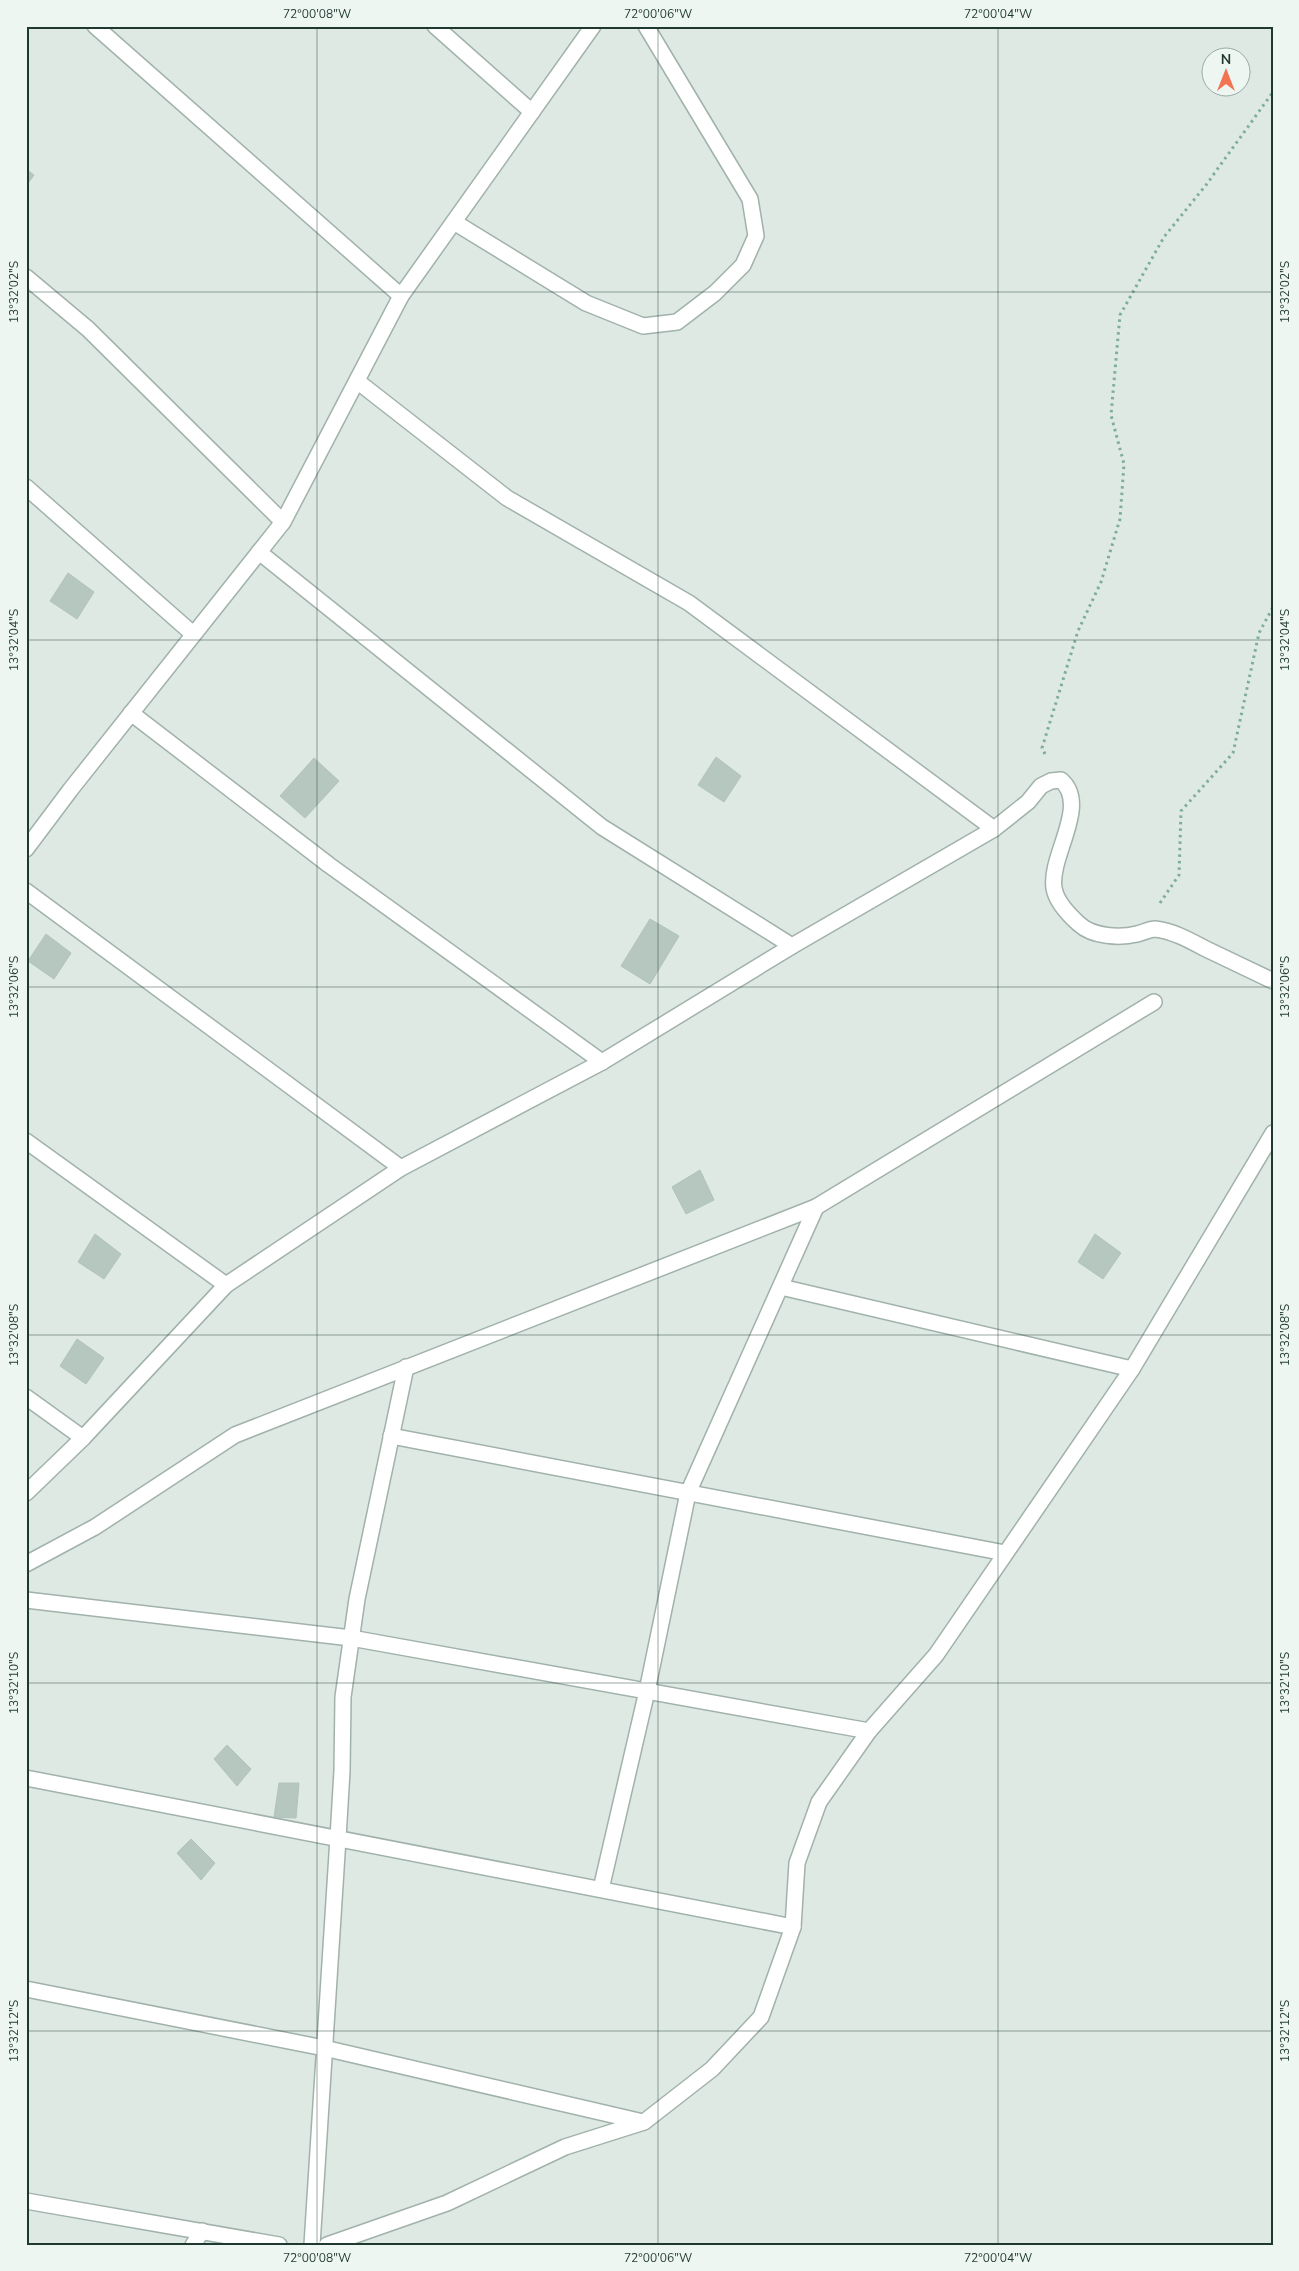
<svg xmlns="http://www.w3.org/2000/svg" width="1299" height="2271" viewBox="0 0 1299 2271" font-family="'Nunito Sans',sans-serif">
  <rect width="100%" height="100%" fill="#dee9e4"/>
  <!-- building -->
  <g fill="#b6c7bf" stroke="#b0c3ba">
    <polygon points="26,169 34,175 26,186"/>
    <polygon points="68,573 94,592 77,619 50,601"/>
    <polygon points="716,757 741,776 724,802 698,785"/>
    <polygon points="314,758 339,781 305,818 280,796"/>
    <polygon points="650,919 679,936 650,984 621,966"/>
    <polygon points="46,934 71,953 54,979 28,961"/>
    <polygon points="700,1170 714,1200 686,1214 672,1187"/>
    <polygon points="95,1234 121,1254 104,1279 78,1262"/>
    <polygon points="1095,1234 1121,1253 1103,1279 1078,1262"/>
    <polygon points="77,1339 104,1358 86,1384 60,1366"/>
    <polygon points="227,1745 251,1769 237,1786 214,1759"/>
    <polygon points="279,1783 299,1783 296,1818 274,1817"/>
    <polygon points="191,1839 215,1863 201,1880 177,1853"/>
  </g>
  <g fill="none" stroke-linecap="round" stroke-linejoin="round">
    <!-- minor casing -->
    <g stroke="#a1b1ab" stroke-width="18">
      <g id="minor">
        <polyline points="95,26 401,296"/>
        <polyline points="435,26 532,112"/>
        <polyline points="454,222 586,303 643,326 677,322 715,293 743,265 756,236 750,199 646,26"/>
        <polyline points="26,277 88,329 283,522 71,789 26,849"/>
        <polyline points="357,381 507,498 689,603 994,829"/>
        <polyline points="26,487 193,634"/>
        <polyline points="283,522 401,296 593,26"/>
        <path d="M259 552 602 827 792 946 994 829 1028 802 1041 786 1051 781 1061 780C1090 805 1049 856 1054 888 1056 901 1069 915 1079 924 1093 937 1120 938 1137 934 1143 933 1149 929 1155 929 1173 931 1189 940 1204 948 1227 959 1250 970 1273 981"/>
        <polyline points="131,713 329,865 602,1062"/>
        <polyline points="26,891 401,1168"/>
        <polyline points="26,1141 226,1285"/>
        <polyline points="781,1287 1132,1369"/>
        <polyline points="26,1397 83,1438"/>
        <polyline points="391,1436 1005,1553"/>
        <polyline points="26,1493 83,1438 226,1285 401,1168 602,1062 792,946"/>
        <polyline points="26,1564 95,1527 235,1435 816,1207 1154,1002"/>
        <polyline points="26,1600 351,1638 869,1731"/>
        <polyline points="26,1778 793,1927"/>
        <polyline points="601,1889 647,1691 688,1493 816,1207"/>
        <polyline points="26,1989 324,2048 643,2122"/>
        <polyline points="26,2201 279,2245"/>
        <polyline points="193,2245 202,2231"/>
        <polyline points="312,2245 338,1838 342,1771 343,1697 357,1599 406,1367"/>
        <polyline points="327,2245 447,2203 565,2147 644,2122 712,2069 761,2017 793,1927 797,1863 819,1802 869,1731 936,1655 1132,1369 1273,1133"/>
      </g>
    </g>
    <!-- path -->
    <g stroke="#7ead9c" stroke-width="3" stroke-dasharray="2.5 4" stroke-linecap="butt">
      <polyline points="1045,754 1042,748 1078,631 1101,582 1120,519 1124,464 1111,415 1120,315 1164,237 1206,185 1273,92"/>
      <polyline points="1160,903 1179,875 1181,811 1233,753 1259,633 1273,607"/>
    </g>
    <!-- minor -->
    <use href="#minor" stroke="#fff" stroke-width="15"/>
  </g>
  <!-- ticks -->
  <path fill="none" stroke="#1f3931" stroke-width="1" stroke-opacity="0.45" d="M317 26V2245M658 26V2245M998 26V2245M26 292H1273M26 640H1273M26 987H1273M26 1335H1273M26 1683H1273M26 2031H1273"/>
  <!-- border -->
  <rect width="1299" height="2271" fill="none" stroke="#eef6f2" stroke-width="55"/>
  <!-- north arrow -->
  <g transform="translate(1226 72)"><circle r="24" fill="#eef6f2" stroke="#9baaa5"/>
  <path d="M0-4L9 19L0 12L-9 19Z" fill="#f27453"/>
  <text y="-8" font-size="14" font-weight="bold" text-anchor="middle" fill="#1f3931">N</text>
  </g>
  <rect x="28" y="28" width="1244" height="2216" fill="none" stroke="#1f3931" stroke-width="2"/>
  <g font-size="12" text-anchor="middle" fill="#1f3931">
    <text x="317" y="18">72°00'08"W</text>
    <text x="658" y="18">72°00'06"W</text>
    <text x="998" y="18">72°00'04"W</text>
    <text transform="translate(14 292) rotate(-90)" y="4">13°32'02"S</text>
    <text transform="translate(1285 292) rotate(-90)" y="4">13°32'02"S</text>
    <text transform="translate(14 640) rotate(-90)" y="4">13°32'04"S</text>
    <text transform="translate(1285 640) rotate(-90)" y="4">13°32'04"S</text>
    <text transform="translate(14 987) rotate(-90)" y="4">13°32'06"S</text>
    <text transform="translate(1285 987) rotate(-90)" y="4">13°32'06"S</text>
    <text transform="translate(14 1335) rotate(-90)" y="4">13°32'08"S</text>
    <text transform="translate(1285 1335) rotate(-90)" y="4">13°32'08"S</text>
    <text transform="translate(14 1683) rotate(-90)" y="4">13°32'10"S</text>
    <text transform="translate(1285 1683) rotate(-90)" y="4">13°32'10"S</text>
    <text transform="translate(14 2031) rotate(-90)" y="4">13°32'12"S</text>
    <text transform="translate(1285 2031) rotate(-90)" y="4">13°32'12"S</text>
    <text x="317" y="2262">72°00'08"W</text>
    <text x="658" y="2262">72°00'06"W</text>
    <text x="998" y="2262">72°00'04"W</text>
  </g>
</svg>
